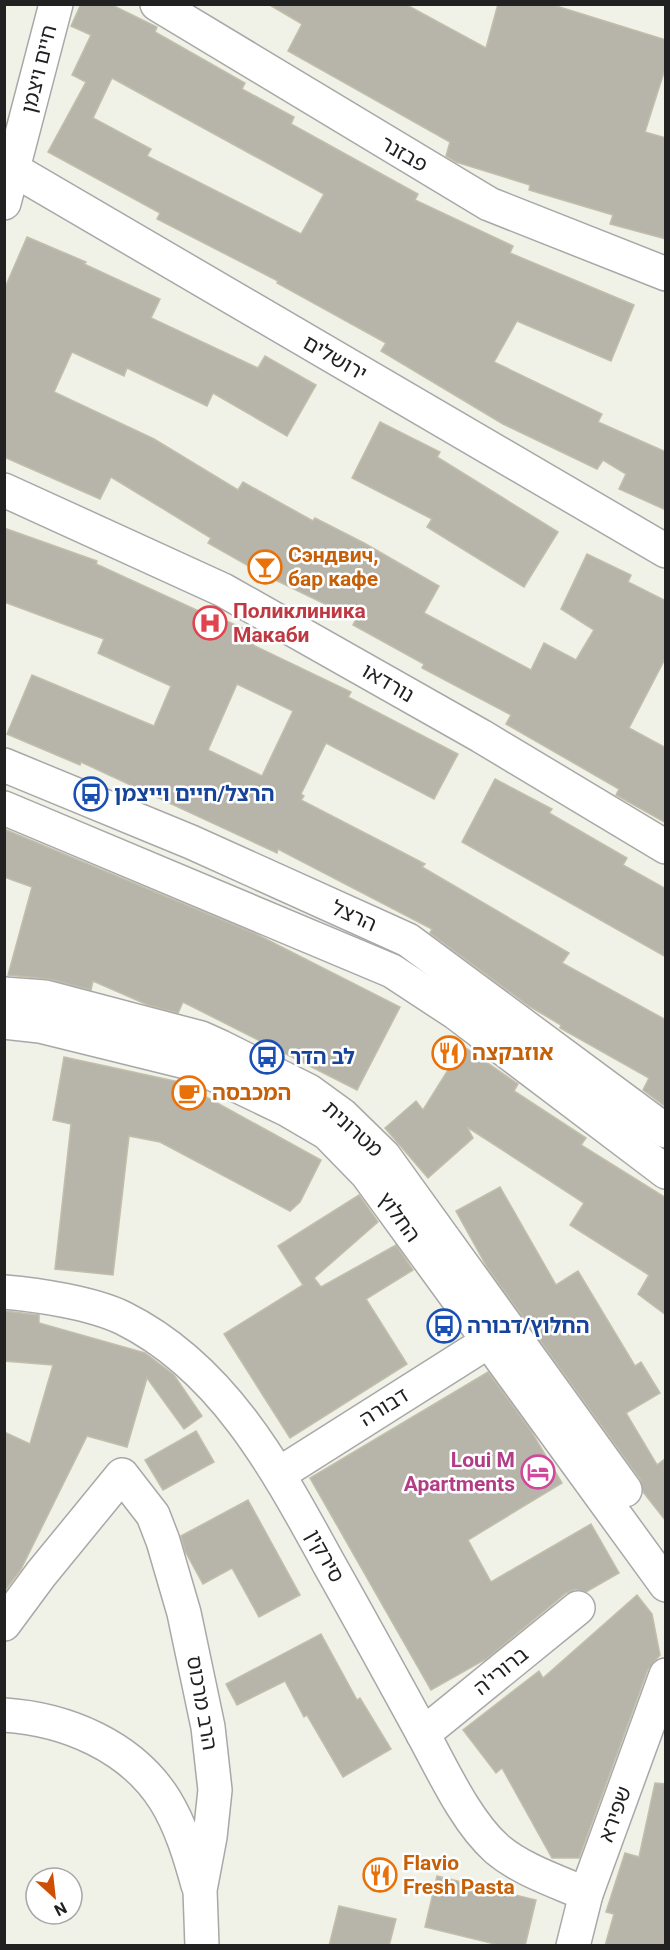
<svg xmlns="http://www.w3.org/2000/svg" width="670" height="1950" viewBox="0 0 670 1950" font-family="Roboto,'Noto Sans Hebrew',sans-serif">
  <rect width="100%" height="100%" fill="#f0f1e7"/>
  <!-- building -->
  <g fill="#b7b5aa" stroke="#c2beaa" stroke-width="1.5" fill-rule="evenodd">
    <path d="M81 4H110L157 27 155 32 245 83 242 89 294 117 291 124 418 194 415 200 513 246 510 253 634 305 611 361 517 321 494 362 602 414 598 422 666 452V510L619 489 626 474 603 460 597 469 503 424 381 351 386 343 277 283 278 281 157 219 160 213 48 152 86 82 72 75 91 35 71 26ZM112 78 324 194 301 234 147 156 151 149 93 118Z"/>
    <polygon points="268,4 405,4 486,48 498,4 550,4 666,40 666,66 645,132 666,138 666,239 610,224 613,215 529,190 530,185 456,162 446,156 450,142 288,51 302,24"/>
    <polygon points="27,237 86,262 84,264 160,299 151,318 258,368 265,356 316,385 287,436 213,393 207,406 127,368 124,376 72,352 54,392 154,439 238,490 243,482 313,521 315,518 364,543 439,586 424,613 531,670 544,643 576,660 594,630 561,609 587,554 631,575 628,582 666,601 666,657 629,728 666,748 666,823 616,795 619,789 506,724 511,715 422,668 424,664 353,625 356,619 261,573 208,543 211,538 111,477 100,499 4,457 4,290"/>
    <polygon points="380,422 440,452 437,457 558,532 524,587 427,527 432,519 352,478"/>
    <path d="M4 528 97 561 96 564 203 613 204 611 258 635 253 645 351 692 348 697 458 754 434 799 326 743 301 794 304 796 301 800 425 864 422 867 569 953 562 963 666 1020V1107L643 1090 649 1078 560 1028 561 1025 529 1006 430 933 432 929 278 849 277 853 81 762 80 765 7 734 32 675 154 726 171 686 98 653 104 639 4 602ZM237 684 293 711 262 776 208 750Z"/>
    <polygon points="495,779 552,809 549,813 627,858 623,865 666,889 666,957 462,842"/>
    <polygon points="4,829 256,934 400,1007 357,1090 183,1002 178,1013 148,1005 93,981 91,990 50,979 8,975 32,887 4,877"/>
    <polygon points="463,1046 518,1084 514,1091 586,1138 581,1145 666,1198 666,1315 638,1294 649,1275 570,1225 584,1203 467,1127 473,1138 428,1178 385,1128 416,1101 423,1110"/>
    <polygon points="64,1057 179,1082 321,1160 300,1202 290,1211 160,1142 129,1136 113,1275 55,1269 71,1124 53,1120"/>
    <polygon points="500,1187 556,1285 578,1271 635,1366 641,1362 660,1393 626,1413 657,1465 666,1458 666,1521 643,1492 640,1479 487,1267 456,1211"/>
    <polygon points="359,1195 378,1222 314,1278 321,1287 396,1245 413,1270 366,1299 407,1364 290,1438 224,1334 303,1285 278,1246"/>
    <polygon points="4,1311 39,1315 39,1323 145,1353 174,1375 202,1416 184,1429 147,1378 127,1447 87,1436 21,1569 4,1592 4,1432 30,1444 53,1365 4,1361"/>
    <polygon points="488,1372 531,1431 562,1483 468,1540 491,1582 591,1524 619,1573 586,1592 576,1589 566,1593 486,1659 431,1690 310,1478"/>
    <polygon points="196,1431 214,1462 163,1490 145,1460"/>
    <polygon points="248,1500 300,1595 259,1617 232,1568 203,1584 185,1551 181,1536"/>
    <polygon points="637,1595 652,1614 660,1655 648,1669 579,1858 552,1858 502,1768 496,1773 463,1730 539,1671 543,1678"/>
    <polygon points="321,1634 357,1700 360,1698 391,1749 343,1777 307,1715 304,1717 285,1681 237,1705 226,1684"/>
    <polygon points="655,1783 666,1784 666,1946 605,1946 614,1914 606,1912 625,1853 639,1857"/>
    <polygon points="437,1876 536,1900 525,1946 503,1946 425,1927"/>
    <polygon points="339,1906 396,1919 389,1946 329,1946"/>
  </g>
  <g fill="none" stroke-linecap="round" stroke-linejoin="round">
    <!-- minor casing -->
    <g stroke="#a8a8a8" stroke-width="36">
      <g id="minor">
        <polyline points="157,4 489,204 666,274"/>
        <polyline points="4,164 666,551"/>
        <polyline points="4,203 56,4"/>
        <polyline points="4,490 223,590 481,736 666,847"/>
        <polyline points="4,765 191,842 408,940 666,1131"/>
        <polyline points="4,808 392,971 456,1013 666,1172"/>
        <polyline points="4,994 45,997 201,1038 221,1047 309,1091 342,1115 384,1156 625,1490"/>
        <polyline points="4,1022 40,1026 190,1063 286,1109 327,1133 367,1174 666,1585"/>
        <path d="M4 1292C39 1295 92 1303 123 1318 224 1368 278 1471 329 1564 359 1617 388 1670 417 1723 439 1762 464 1820 497 1849 522 1870 556 1881 586 1894"/>
        <polyline points="279,1474 489,1341"/>
        <polyline points="4,1624 41,1574 122,1475 153,1515 163,1541 184,1613 208,1727 215,1790 210,1837 200,1890 202,1946"/>
        <path d="M4 1715C66 1719 131 1746 165 1800 181 1826 190 1856 198 1885"/>
        <polyline points="423,1734 578,1608"/>
        <polyline points="573,1946 586,1894 666,1675"/>
      </g>
    </g>
    <!-- minor -->
    <use href="#minor" stroke="#fff" stroke-width="33"/>
  </g>
  <!-- icons -->
  <defs>
    <g id="bar-ring" transform="scale(1.725)"><circle r="9.5" fill="#fff" stroke="#e8710a" stroke-width="1.5"/><path d="M-6-5H6L.8 .8V4.5H3.5V6h-7V4.5H-.8V.8Z" fill="#e8710a"/></g>
    <g id="hospital-ring" transform="scale(1.725)"><circle r="9.5" fill="#fff" stroke="#e0444e" stroke-width="1.5"/><path d="M-5-5h3v3.5h4V-5h3V5h-3V1.5h-4V5h-3Z" fill="#e0444e"/></g>
    <g id="bus-ring" transform="scale(1.725)"><circle r="9.5" fill="#fff" stroke="#1a4fb4" stroke-width="1.5"/><path d="M-5-6H5V4H4V6H2V4H-2V6H-4V4H-5ZM-3.5-4V0h7V-4ZM-3.5 1.2v1.5H-2V1.2ZM2 1.2v1.5H3.5V1.2Z" fill="#1a4fb4"/></g>
    <g id="restaurant-ring" transform="scale(1.725)"><circle r="9.5" fill="#fff" stroke="#e8710a" stroke-width="1.5"/><path d="M-5-6h1v4h1v-4h1v4h1v-4h1v5L-1.5 .5V6h-2V.5L-5-1ZM5-6V6H3V1.5H1.5Q1.5-4 5-6Z" fill="#e8710a"/></g>
    <g id="cafe-ring" transform="scale(1.725)"><circle r="9.5" fill="#fff" stroke="#e8710a" stroke-width="1.5"/><path d="M-5.5-4.5H6V0H3Q3 3.5 0 3.5H-2.5Q-5.5 3.5-5.5 0ZM3-3.2v2h1.7v-2ZM-6 4.5H4V6H-6Z" fill="#e8710a"/></g>
    <g id="hotel-ring" transform="scale(1.725)"><circle r="9.5" fill="#fff" stroke="#d1479c" stroke-width="1.5"/><path d="M-6-4.5h1.5V1H6V5H4.5V3h-9V5H-6ZM-4 0a1.8 1.8 0 1 1 3.6 0ZM.5 0V-2.5h3Q6-2.5 6 0Z" fill="#d1479c"/></g>
  </defs>
  <g fill-rule="evenodd">
    <use href="#bar-ring" x="265" y="567"/>
    <use href="#hospital-ring" x="210" y="623"/>
    <use href="#bus-ring" x="91" y="794"/>
    <use href="#restaurant-ring" x="449" y="1053"/>
    <use href="#bus-ring" x="267" y="1057"/>
    <use href="#cafe-ring" x="189" y="1093"/>
    <use href="#bus-ring" x="444" y="1326"/>
    <use href="#hotel-ring" x="538" y="1472"/>
    <use href="#restaurant-ring" x="380" y="1875"/>
  </g>
  <g text-anchor="middle" dominant-baseline="central" stroke-width="5" stroke-linejoin="round" paint-order="stroke">
    <!-- street labels -->
    <g font-size="21" fill="#212121" stroke="#fff">
      <text transform="translate(39 69) rotate(-76)">חיים ויצמן</text>
      <text transform="translate(404 154) rotate(30)">פבזנר</text>
      <text transform="translate(335 358) rotate(30)">ירושלים</text>
      <text transform="translate(388 683) rotate(30)">נורדאו</text>
      <text transform="translate(354 916) rotate(24)">הרצל</text>
      <text transform="translate(353 1129) rotate(42)">מטרונית</text>
      <text transform="translate(399 1217) rotate(54)">החלוץ</text>
      <text transform="translate(384 1407) rotate(-32)">דבורה</text>
      <text transform="translate(325 1556) rotate(61)">סירקין</text>
      <text transform="translate(501 1671) rotate(-39)">ברורי'ה</text>
      <text transform="translate(202 1703) rotate(80)">הרב מרכוס</text>
      <text transform="translate(615 1814) rotate(-70)">שפירא</text>
    </g>
    <!-- food labels -->
    <g font-size="21" font-weight="bold" fill="#c56008" stroke="#fff" text-anchor="start">
      <text x="288" y="555">Сэндвич,<tspan x="288" dy="24">бар кафе</tspan></text>
      <text x="472" y="1053">אוזבקצה</text>
      <text x="212" y="1093">המכבסה</text>
      <text x="403" y="1863">Flavio<tspan x="403" dy="24">Fresh Pasta</tspan></text>
    </g>
    <!-- health labels -->
    <g font-size="21" font-weight="bold" fill="#be3a42" stroke="#fff" text-anchor="start">
      <text x="233" y="611">Поликлиника<tspan x="233" dy="24">Макаби</tspan></text>
    </g>
    <!-- transit labels -->
    <g font-size="21" font-weight="bold" fill="#164399" stroke="#fff" text-anchor="start">
      <text x="114" y="794">הרצל/חיים וייצמן</text>
      <text x="290" y="1057">לב הדר</text>
      <text x="467" y="1326">החלוץ/דבורה</text>
    </g>
    <!-- hotel labels -->
    <g font-size="21" font-weight="bold" fill="#b23c85" stroke="#fff" text-anchor="end">
      <text x="515" y="1460">Loui M<tspan x="515" dy="24">Apartments</tspan></text>
    </g>
  </g>
  <!-- border -->
  <rect width="670" height="1950" fill="none" stroke="#212121" stroke-width="12"/>
  <!-- north arrow -->
  <g transform="translate(54 1896) rotate(153)"><circle r="28" fill="#ffffff" stroke="#a6a6a6" stroke-width="1.5"/>
  <path d="M0-4.5L10 22L0 15L-10 22Z" fill="#ce4e03"/>
  <text y="-9" font-size="16" font-weight="bold" text-anchor="middle" fill="#212121">N</text>
  </g>
</svg>
